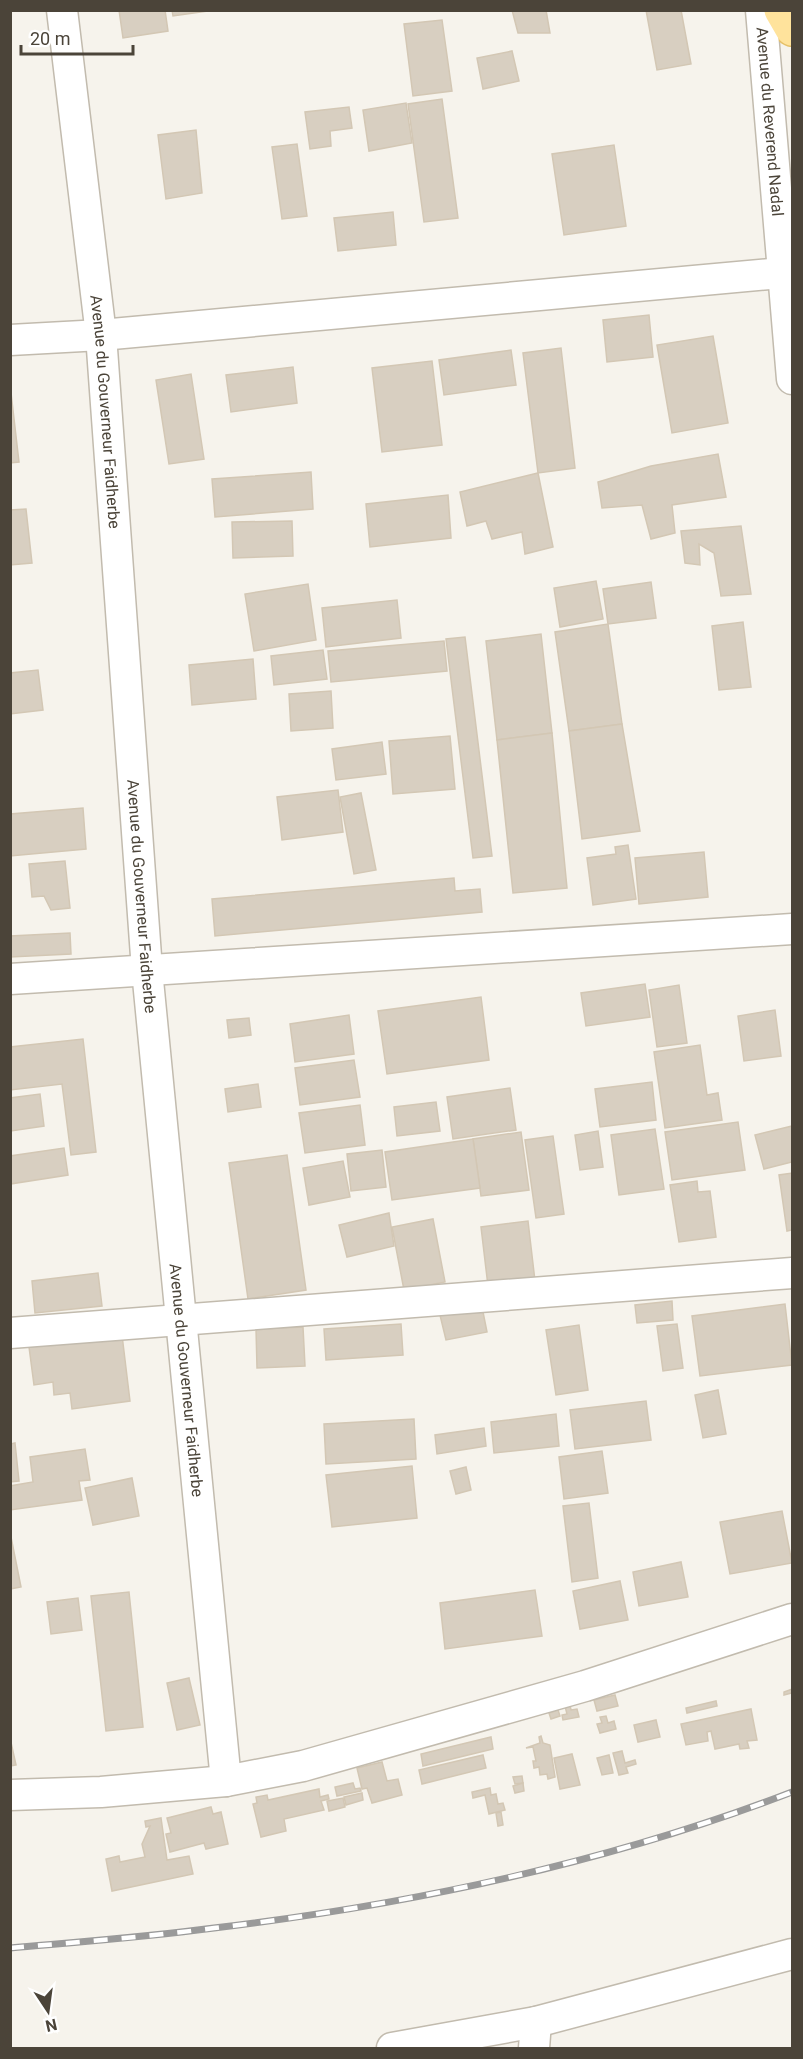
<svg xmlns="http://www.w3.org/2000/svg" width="803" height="2059" viewBox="0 0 803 2059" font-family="Roboto,sans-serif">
  <rect width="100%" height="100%" fill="#f6f3ec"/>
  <!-- building -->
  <g fill="#d8cfc1" stroke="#d3c7b4" stroke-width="1.5">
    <polygon points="119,10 165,10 168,31 123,38"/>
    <polygon points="172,10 215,10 173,16"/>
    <polygon points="512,10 546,10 550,33 518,33"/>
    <polygon points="646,10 681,10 691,64 657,70"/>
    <polygon points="442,20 452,91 413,96 404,24"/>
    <polygon points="512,51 519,81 483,89 477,58"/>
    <polygon points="442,99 458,218 424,222 408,104"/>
    <polygon points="406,103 412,143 369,151 363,110"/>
    <polygon points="349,107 352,128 330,131 331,146 310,149 305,112"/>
    <polygon points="196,130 202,193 166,199 158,135"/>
    <polygon points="297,144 307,216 282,219 272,147"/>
    <polygon points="614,145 626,226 564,235 552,154"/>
    <polygon points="393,212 396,245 338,251 334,218"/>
    <polygon points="649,315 653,357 607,362 603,320"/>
    <polygon points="713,336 728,423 672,433 657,345"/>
    <polygon points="561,348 575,468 538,473 523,353"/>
    <polygon points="511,350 516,385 444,395 439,360"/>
    <polygon points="432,361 442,445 382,452 372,368"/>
    <polygon points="293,367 297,403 231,412 226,375"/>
    <polygon points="191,374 204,459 169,464 156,380"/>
    <polygon points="10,384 19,462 10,463"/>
    <polygon points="718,454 726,497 672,505 675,533 651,539 642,505 602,508 598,482 651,466"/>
    <polygon points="311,472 313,509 215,517 212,479"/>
    <polygon points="538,473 553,547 525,554 522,532 492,539 486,521 467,526 460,492"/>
    <polygon points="448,495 451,538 370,547 366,504"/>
    <polygon points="26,509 32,563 10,565 10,510"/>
    <polygon points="292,521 293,556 233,558 232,522"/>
    <polygon points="741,526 751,594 721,596 714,553 699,544 700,565 685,563 681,531"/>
    <polygon points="596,581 603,619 560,627 554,588"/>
    <polygon points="651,582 656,618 608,624 603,589"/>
    <polygon points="308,584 316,640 254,651 245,594"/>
    <polygon points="397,600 401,638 326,647 322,608"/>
    <polygon points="743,622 751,687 719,690 712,626"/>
    <polygon points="608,624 622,724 569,731 555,632"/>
    <polygon points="541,634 552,733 497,740 486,641"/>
    <polygon points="465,637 492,856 473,858 446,639"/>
    <polygon points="444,641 447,671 331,682 328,651"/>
    <polygon points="323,650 327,679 274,685 271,656"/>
    <polygon points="253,659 256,699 192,705 189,665"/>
    <polygon points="38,670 43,710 10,714 10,673"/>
    <polygon points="331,691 333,728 291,731 289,694"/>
    <polygon points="622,724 640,831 582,839 569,731"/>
    <polygon points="552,733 567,888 513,893 497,740"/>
    <polygon points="450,736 455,789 393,794 389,741"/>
    <polygon points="382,742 386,774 336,780 332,749"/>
    <polygon points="338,790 343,832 282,840 277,797"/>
    <polygon points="361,793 376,870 354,874 340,797"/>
    <polygon points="83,808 86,849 10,856 10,814"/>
    <polygon points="628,845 636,899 593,905 587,858 616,854 615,847"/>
    <polygon points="704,852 708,897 639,904 635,858"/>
    <polygon points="65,861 70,908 51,910 44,896 32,897 29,864"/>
    <polygon points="454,878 455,891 480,889 482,912 215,936 212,899"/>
    <polygon points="70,933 71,954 10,957 10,936"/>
    <polygon points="645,984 650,1017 586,1026 581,993"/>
    <polygon points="679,985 687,1043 657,1047 649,990"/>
    <polygon points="481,997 489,1060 387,1074 378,1011"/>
    <polygon points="775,1010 781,1056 744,1061 738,1016"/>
    <polygon points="349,1015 354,1054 295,1062 290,1024"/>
    <polygon points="249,1018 251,1035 229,1038 227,1020"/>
    <polygon points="83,1039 96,1152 71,1155 62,1084 10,1090 10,1047"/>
    <polygon points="700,1045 707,1095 718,1093 722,1120 665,1128 654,1052"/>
    <polygon points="354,1060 360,1097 300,1105 295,1068"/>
    <polygon points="652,1082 656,1120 600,1127 595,1089"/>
    <polygon points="258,1084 261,1107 228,1112 225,1089"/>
    <polygon points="510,1088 516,1130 453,1139 447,1097"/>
    <polygon points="40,1094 44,1126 11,1131 10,1098"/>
    <polygon points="436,1102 440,1131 397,1136 394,1107"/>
    <polygon points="360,1105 365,1145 305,1153 299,1113"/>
    <polygon points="738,1122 745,1170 672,1180 665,1132"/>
    <polygon points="792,1126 792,1162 764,1169 755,1135"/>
    <polygon points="655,1129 664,1189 619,1195 611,1135"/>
    <polygon points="598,1131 603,1167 580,1170 575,1135"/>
    <polygon points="521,1132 529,1190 481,1196 473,1139"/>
    <polygon points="553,1136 564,1214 536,1218 525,1140"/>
    <polygon points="473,1139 480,1188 392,1200 385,1152"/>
    <polygon points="64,1148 68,1175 10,1184 10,1156"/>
    <polygon points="382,1150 386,1187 351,1191 347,1154"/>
    <polygon points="287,1155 306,1290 248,1299 229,1163"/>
    <polygon points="343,1161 350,1197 309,1205 303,1168"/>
    <polygon points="792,1173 792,1230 787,1231 779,1175"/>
    <polygon points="697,1181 698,1192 710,1191 716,1237 679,1242 670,1185"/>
    <polygon points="389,1213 394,1246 347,1257 339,1225"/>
    <polygon points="433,1219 445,1282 404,1290 392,1227"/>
    <polygon points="528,1221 535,1281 488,1286 481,1227"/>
    <polygon points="98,1273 102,1306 35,1313 32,1281"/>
    <polygon points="672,1301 673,1320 637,1323 635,1305"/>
    <polygon points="785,1304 792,1365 700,1376 692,1316"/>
    <polygon points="482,1307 487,1332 446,1340 440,1315"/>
    <polygon points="401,1324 403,1355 326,1360 324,1329"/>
    <polygon points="677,1324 683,1368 663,1371 657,1326"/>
    <polygon points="579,1325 588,1390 556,1395 546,1330"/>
    <polygon points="303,1327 305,1366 257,1368 256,1329"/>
    <polygon points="122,1335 130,1401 72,1409 70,1393 54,1395 53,1382 34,1385 29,1347"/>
    <polygon points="718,1390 726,1434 703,1438 695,1395"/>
    <polygon points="646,1401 651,1440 575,1449 570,1410"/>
    <polygon points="556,1414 559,1446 494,1453 491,1422"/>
    <polygon points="414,1419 416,1459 326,1464 324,1424"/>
    <polygon points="484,1428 486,1446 437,1454 435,1435"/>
    <polygon points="15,1443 19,1481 10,1482 10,1444"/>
    <polygon points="85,1449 90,1480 79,1481 82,1500 10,1510 10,1486 33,1482 30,1457"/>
    <polygon points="602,1451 608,1493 564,1499 559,1457"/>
    <polygon points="412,1466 417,1518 332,1527 326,1475"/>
    <polygon points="466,1467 471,1490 456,1494 450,1471"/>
    <polygon points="132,1478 139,1516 93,1525 85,1488"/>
    <polygon points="589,1503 598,1578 572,1582 563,1506"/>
    <polygon points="782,1511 792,1563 730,1574 720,1522"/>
    <polygon points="10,1532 21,1587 10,1589"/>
    <polygon points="681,1562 688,1597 639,1606 633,1572"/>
    <polygon points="620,1581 628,1620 580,1629 573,1591"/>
    <polygon points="535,1590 542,1636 445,1649 440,1603"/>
    <polygon points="129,1592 143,1727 106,1731 91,1596"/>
    <polygon points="78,1598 82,1630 51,1634 47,1602"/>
    <polygon points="189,1678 200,1725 177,1730 167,1683"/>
    <polygon points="792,1689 792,1693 784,1695 784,1692"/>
    <polygon points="615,1695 618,1706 597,1711 594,1700"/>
    <polygon points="716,1701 717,1706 687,1713 686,1708"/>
    <polygon points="570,1705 571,1710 577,1709 579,1717 563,1720 562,1715 567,1714 565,1706"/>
    <polygon points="751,1709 757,1740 747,1741 749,1748 740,1749 739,1744 715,1749 711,1731 707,1732 708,1741 686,1745 681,1724"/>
    <polygon points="558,1710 560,1716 551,1719 549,1713"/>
    <polygon points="606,1716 608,1723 614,1721 616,1729 600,1733 597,1724 602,1723 600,1717"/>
    <polygon points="656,1720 660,1737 638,1742 634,1725"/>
    <polygon points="541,1736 543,1743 550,1745 555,1777 548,1779 547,1774 540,1775 539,1767 534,1768 533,1761 536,1761 533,1747 526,1748 540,1743 539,1737"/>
    <polygon points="491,1737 493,1749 423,1766 421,1754"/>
    <polygon points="10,1738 16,1765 10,1766"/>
    <polygon points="622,1751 625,1763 635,1760 636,1764 626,1767 628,1773 619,1775 613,1753"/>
    <polygon points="572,1754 580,1785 560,1789 554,1758"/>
    <polygon points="483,1755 486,1768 422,1784 419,1770"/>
    <polygon points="609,1755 613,1773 602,1775 597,1758"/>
    <polygon points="382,1762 387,1781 398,1779 402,1795 372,1803 367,1788 362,1789 357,1768"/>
    <polygon points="522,1776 523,1783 515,1784 513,1777"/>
    <polygon points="353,1783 355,1789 360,1788 361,1791 337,1796 335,1787"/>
    <polygon points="523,1783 524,1791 515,1793 513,1786"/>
    <polygon points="490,1788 491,1795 496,1794 498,1804 503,1803 505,1810 489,1814 485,1795 473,1798 472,1792"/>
    <polygon points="319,1789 320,1797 328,1795 329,1799 321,1801 324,1810 284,1819 286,1831 261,1837 253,1804 257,1803 256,1797 267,1795 268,1800"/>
    <polygon points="362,1793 363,1800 346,1805 344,1797"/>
    <polygon points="343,1798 345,1807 329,1811 327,1801"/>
    <polygon points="211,1807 213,1814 221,1812 228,1844 206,1849 204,1843 170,1852 166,1834 171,1833 167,1818"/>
    <polygon points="501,1812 503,1825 498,1826 496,1813"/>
    <polygon points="161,1818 167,1860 189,1856 193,1874 112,1891 106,1859 119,1856 120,1862 145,1857 142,1844 150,1826 146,1827 145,1821"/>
  </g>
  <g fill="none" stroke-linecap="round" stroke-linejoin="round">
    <!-- street casing -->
    <g stroke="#c2bbae" stroke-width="33">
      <g id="street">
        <path id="s1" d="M62 10 101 335 147 970 226 1781"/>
        <path id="s2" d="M761 10 792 379"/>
        <polyline points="10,340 101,335 792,272"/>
        <polyline points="10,979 792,929"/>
        <polyline points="10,1333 792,1273"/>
        <polyline points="10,1795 101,1792 226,1781 303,1766 585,1686 792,1619"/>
        <polyline points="392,2048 536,2022 792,1954"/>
        <polyline points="534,2048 536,2022"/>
      </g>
    </g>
    <!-- primary casing -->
    <g stroke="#e6c16a" stroke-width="36">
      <polyline id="primary" points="781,10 792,29"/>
    </g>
    <!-- street -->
    <use href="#street" stroke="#fff" stroke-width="30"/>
    <!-- primary -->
    <use href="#primary" stroke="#ffe39c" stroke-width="33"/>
    <!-- rail casing -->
    <g stroke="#9a9a9a" stroke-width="7">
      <path id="rail" d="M10 1948C78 1942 146 1937 214 1928 408 1905 610 1862 792 1792"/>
    </g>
    <!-- rail -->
    <use href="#rail" stroke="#fff" stroke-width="4.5" stroke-dasharray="14" stroke-linecap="butt"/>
  </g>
  <g text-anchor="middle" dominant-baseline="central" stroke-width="6" stroke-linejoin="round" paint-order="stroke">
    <!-- street labels -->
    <g font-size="16" fill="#4b4439" stroke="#fff">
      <text stroke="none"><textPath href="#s2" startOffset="112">Avenue du Reverend Nadal</textPath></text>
      <text stroke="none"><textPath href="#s1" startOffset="404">Avenue du Gouverneur Faidherbe</textPath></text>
      <text stroke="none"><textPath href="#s1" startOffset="890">Avenue du Gouverneur Faidherbe</textPath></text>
      <text stroke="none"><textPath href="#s1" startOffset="1376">Avenue du Gouverneur Faidherbe</textPath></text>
    </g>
  </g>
  <!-- border -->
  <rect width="803" height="2059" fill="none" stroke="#4b4439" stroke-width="24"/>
  <!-- north arrow -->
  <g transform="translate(48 2011) rotate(167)" stroke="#ffffff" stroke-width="4.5" paint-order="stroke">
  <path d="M0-4.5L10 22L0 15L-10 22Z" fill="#4b4439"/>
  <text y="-9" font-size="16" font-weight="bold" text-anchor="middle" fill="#4b4439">N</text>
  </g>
  <!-- scale -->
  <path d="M21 45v9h112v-9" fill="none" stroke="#4b4439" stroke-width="3"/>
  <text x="30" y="45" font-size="18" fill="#4b4439" stroke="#ffffff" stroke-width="4.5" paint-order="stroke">20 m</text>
</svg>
